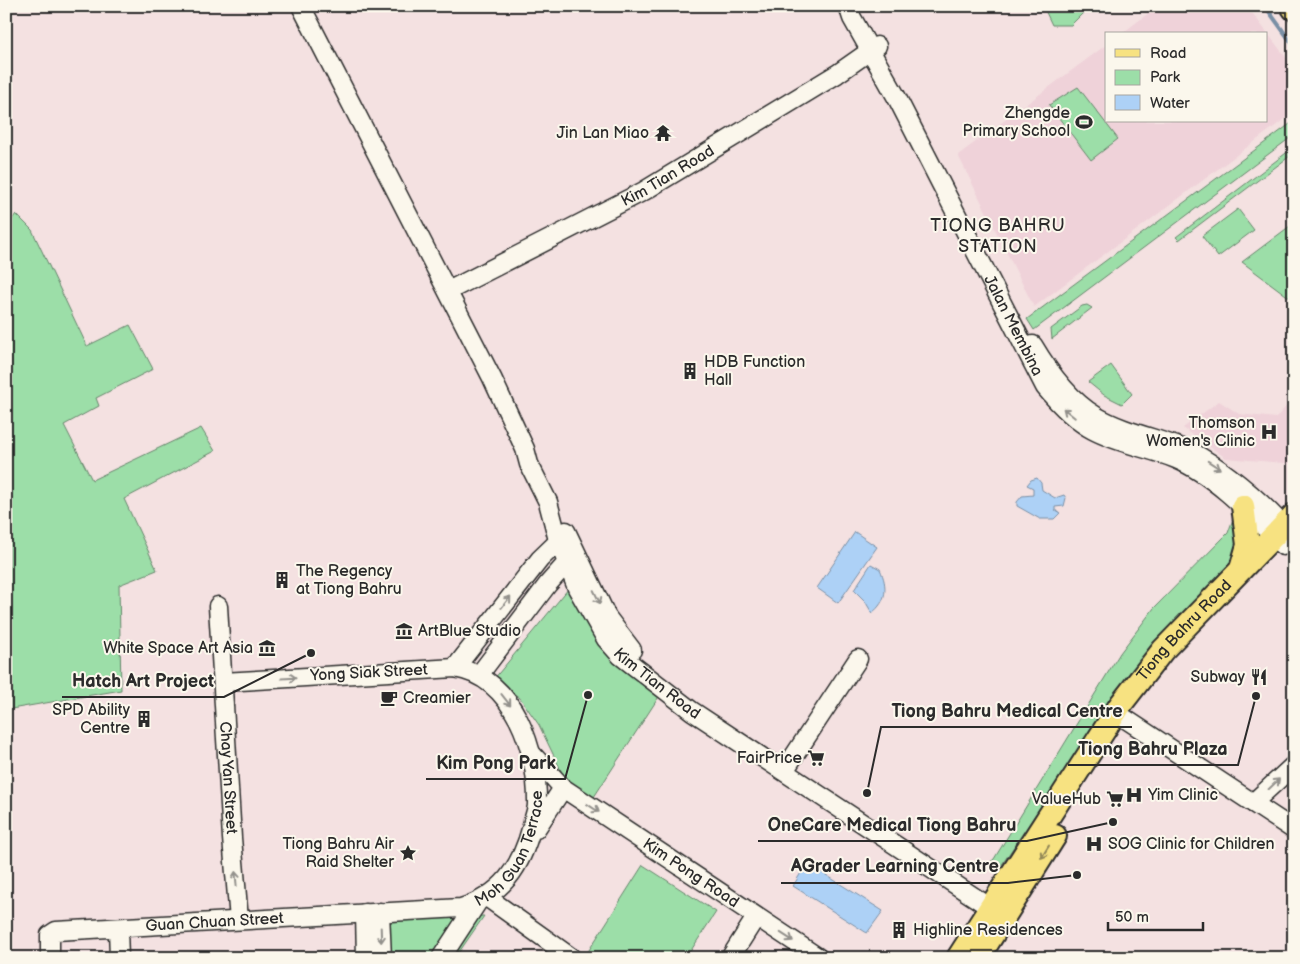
<svg xmlns="http://www.w3.org/2000/svg" width="1300" height="964" viewBox="0 0 1300 964" font-family="'Balsamiq Sans',sans-serif">
  <rect width="100%" height="100%" fill="#f4e1e1"/>
  <filter id="ink" filterUnits="userSpaceOnUse"><feTurbulence type="fractalNoise" baseFrequency=".02" numOctaves="2"/><feDisplacementMap in="SourceGraphic" scale="10" xChannelSelector="R" yChannelSelector="G"/><feConvolveMatrix kernelMatrix="1 2 1 2 8 2 1 2 1" color-interpolation-filters="sRGB"/></filter>
  <g filter="url(#ink)">
    <!-- built -->
    <g fill="#efd2d9">
      <polygon points="1158,6 1247,6 1294,68 1294,112 1034,307 958,155 1106,45 1106,121 1266,121 1266,34 1121,34"/>
      <polygon points="1294,397 1294,464 1226,458 1183,428 1219,401 1239,414 1276,418"/>
    </g>
    <!-- green -->
    <g fill="#9cdea8" stroke="#64846a">
      <polygon points="1043,6 1087,6 1088,8 1071,25 1052,25"/>
      <polygon points="1078,87 1118,139 1091,160 1049,105"/>
      <polygon points="1294,121 1294,135 1034,330 1027,319"/>
      <polygon points="1294,147 1294,153 1179,240 1176,237"/>
      <polygon points="1238,209 1254,230 1218,257 1202,236"/>
      <polygon points="16,214 32,230 87,346 130,325 153,369 96,398 99,406 64,425 92,480 201,428 215,451 124,499 157,570 119,585 121,690 11,709 6,227"/>
      <polygon points="1294,223 1294,301 1242,262"/>
      <polygon points="1087,305 1092,308 1052,339 1051,329 1082,306"/>
      <polygon points="1111,365 1132,394 1122,404 1104,395 1088,382"/>
      <path d="M1233 519C1236 537 1240 551 1230 567 1214 594 1183 609 1164 633 1104 710 1051 791 997 872L987 865 994 859 1120 653 1154 608 1228 533Z"/>
      <polygon points="569,588 662,692 592,800 568,785 539,725 520,698 494,679"/>
      <polygon points="643,865 716,912 686,958 584,958"/>
      <polygon points="484,916 455,958 390,958 388,919"/>
    </g>
    <!-- water -->
    <g fill="#add1f6" stroke="#798fa5">
      <polygon points="1037,478 1041,483 1042,490 1055,498 1064,495 1066,498 1064,506 1055,507 1055,510 1060,513 1054,519 1040,519 1017,506 1017,502 1022,496 1033,495 1033,488 1027,485 1031,480"/>
      <polygon points="855,532 877,547 838,603 817,588"/>
      <path d="M871 564 880 569C888 587 887 601 872 613L865 601 854 590Z"/>
      <polygon points="807,863 883,911 867,933 793,886"/>
    </g>
    <g fill="none" stroke-linecap="round" stroke-linejoin="round">
      <!-- stream -->
      <polyline stroke="#798fa5" stroke-width="4" points="1265,6 1294,46"/>
      <!-- minor casing -->
      <g stroke="#2b2b2b" stroke-width="21">
        <g id="minor">
          <path id="s1" d="M301 6 492 378 525 449 529 464 548 502 558 540 577 588 606 639 621 656 692 711 1000 914"/>
          <path id="s2" d="M848 6 852 18 897 98 1045 387C1059 404 1074 420 1093 430 1119 444 1150 448 1176 459 1215 475 1254 517 1283 546"/>
          <path id="s3" d="M448 291 644 191 837 74 877 46"/>
          <path d="M1033 345C1049 372 1069 400 1096 416 1123 432 1160 439 1190 451 1228 472 1263 503 1293 536"/>
          <polyline points="566,531 607,617 632,650"/>
          <path id="s4" d="M218 606 232 838 239 920"/>
          <polyline points="455,668 540,559 566,534"/>
          <polyline points="479,675 548,584 572,557"/>
          <polyline points="1115,712 1294,830"/>
          <path id="s5" d="M531 753 563 788 819 958"/>
          <polyline points="784,771 858,659"/>
          <polyline points="1253,803 1294,765"/>
          <polyline points="536,829 563,788"/>
          <polyline points="488,898 572,958"/>
          <polyline points="380,912 382,958"/>
          <polyline points="365,913 366,958"/>
          <polyline points="118,928 119,958"/>
          <path id="s6" d="M50 958V935L56 931 461 908C502 895 521 868 532 826 533 819 537 811 537 804 538 752 514 677 455 668L223 682"/>
          <polyline points="441,958 477,903"/>
          <polyline points="730,958 756,917"/>
        </g>
      </g>
      <!-- major casing -->
      <g stroke="#2b2b2b" stroke-width="26">
        <g id="major">
          <polyline points="1292,6 1294,9"/>
          <polyline points="1241,569 1248,545 1243,506"/>
          <path id="s7" d="M958 958 1121 704 1163 650 1294 515"/>
          <polyline points="978,958 1055,836"/>
        </g>
      </g>
      <!-- minor -->
      <use href="#minor" stroke="#fbf7ec" stroke-width="18"/>
      <!-- major -->
      <use href="#major" stroke="#f7e281" stroke-width="22"/>
    </g>
    <!-- one-way arrows -->
    <defs><path id="oneway-shaft" d="M-6 0H5M1.5-3L5.5 0L1.5 3" fill="none" stroke-width="1.6" stroke-linecap="round" stroke-linejoin="round" transform="scale(1.25)"/></defs>
    <g stroke="#93918c">
      <use href="#oneway-shaft" transform="translate(1069 413) rotate(-141)"/>
      <use href="#oneway-shaft" transform="translate(1214 465) rotate(33)"/>
      <use href="#oneway-shaft" transform="translate(597 597) rotate(64)"/>
      <use href="#oneway-shaft" transform="translate(506 602) rotate(-52)"/>
      <use href="#oneway-shaft" transform="translate(289 678) rotate(-3)"/>
      <use href="#oneway-shaft" transform="translate(506 700) rotate(52)"/>
      <use href="#oneway-shaft" transform="translate(1274 784) rotate(-44)"/>
      <use href="#oneway-shaft" transform="translate(593 808) rotate(34)"/>
      <use href="#oneway-shaft" transform="translate(236 879) rotate(-95)"/>
      <use href="#oneway-shaft" transform="translate(381 935) rotate(88)"/>
      <use href="#oneway-shaft" transform="translate(787 937) rotate(33)"/>
    </g>
    <use stroke="#918656" href="#oneway-shaft" transform="translate(1045 852) rotate(122)"/>
  </g>
  <!-- icons -->
  <defs>
    <g id="stadium-bare" transform="scale(1.35)"><path d="M0-5a6.5 5 0 1 0 0 10a6.5 5 0 1 0 0-10ZM-3.5-1.8h7v3.6h-7Z" fill="#2b2b2b" stroke="#fbf7ec" stroke-width="2.5" paint-order="stroke"/></g>
    <g id="temple-bare" transform="scale(1.35)"><path d="M0-6L5-2H3V0L6.5 2.5H4V6H1.5V3h-3V6H-4V2.5H-6.5L-3 0V-2H-5Z" fill="#2b2b2b" stroke="#fbf7ec" stroke-width="2.5" paint-order="stroke"/></g>
    <g id="building-bare" transform="scale(1.35)"><path d="M-4-6H4V6H1V3H-1V6H-4ZM-2.5-4.3h1.7v1.8h-1.7ZM.8-4.3h1.7v1.8H.8ZM-2.5-1h1.7V.8h-1.7ZM.8-1h1.7V.8H.8Z" fill="#2b2b2b" stroke="#fbf7ec" stroke-width="2.5" paint-order="stroke"/></g>
    <g id="hospital-bare" transform="scale(1.35)"><path d="M-5-5h3v3.5h4V-5h3V5h-3V1.5h-4V5h-3Z" fill="#2b2b2b" stroke="#fbf7ec" stroke-width="2.5" paint-order="stroke"/></g>
    <g id="museum-bare" transform="scale(1.35)"><path d="M0-6L6-3V-2H-6V-3ZM-5-1h2V3h-2ZM-1-1h2V3h-2ZM3-1h2V3H3ZM-6 4H6V6H-6Z" fill="#2b2b2b" stroke="#fbf7ec" stroke-width="2.5" paint-order="stroke"/></g>
    <g id="restaurant-bare" transform="scale(1.35)"><path d="M-5-6h1v4h1v-4h1v4h1v-4h1v5L-1.5 .5V6h-2V.5L-5-1ZM5-6V6H3V1.5H1.5Q1.5-4 5-6Z" fill="#2b2b2b" stroke="#fbf7ec" stroke-width="2.5" paint-order="stroke"/></g>
    <g id="cafe-bare" transform="scale(1.35)"><path d="M-5.5-4.5H6V0H3Q3 3.5 0 3.5H-2.5Q-5.5 3.5-5.5 0ZM3-3.2v2h1.7v-2ZM-6 4.5H4V6H-6Z" fill="#2b2b2b" stroke="#fbf7ec" stroke-width="2.5" paint-order="stroke"/></g>
    <g id="supermarket-bare" transform="scale(1.35)"><path d="M-6-5.5h2.5l.6 2H6L4.5 2H-2.5L-4.4-4H-6ZM-1.5 3.2a1.3 1.3 0 1 0 .1 0ZM3 3.2a1.3 1.3 0 1 0 .1 0Z" fill="#2b2b2b" stroke="#fbf7ec" stroke-width="2.5" paint-order="stroke"/></g>
    <g id="sight-bare" transform="scale(1.35)"><path d="M0-6L1.8-2.2L6-1.7L2.9 1.2L3.7 5.4L0 3.3L-3.7 5.4L-2.9 1.2L-6-1.7L-1.8-2.2Z" fill="#2b2b2b" stroke="#fbf7ec" stroke-width="2.5" paint-order="stroke"/></g>
  </defs>
  <g fill-rule="evenodd">
    <use href="#stadium-bare" x="1084" y="122"/>
    <use href="#temple-bare" x="663" y="133"/>
    <use href="#building-bare" x="690" y="371"/>
    <use href="#hospital-bare" x="1269" y="432"/>
    <use href="#building-bare" x="282" y="580"/>
    <use href="#museum-bare" x="404" y="631"/>
    <use href="#museum-bare" x="267" y="648"/>
    <use href="#restaurant-bare" x="1259" y="677"/>
    <use href="#cafe-bare" x="389" y="698"/>
    <use href="#building-bare" x="144" y="719"/>
    <use href="#supermarket-bare" x="816" y="758"/>
    <use href="#hospital-bare" x="1134" y="795"/>
    <use href="#supermarket-bare" x="1115" y="799"/>
    <use href="#hospital-bare" x="1094" y="844"/>
    <use href="#sight-bare" x="408" y="853"/>
    <use href="#building-bare" x="899" y="930"/>
  </g>
  <g text-anchor="middle" dominant-baseline="central" stroke-width="4" stroke-linejoin="round" paint-order="stroke">
    <!-- poi labels -->
    <g font-size="16" fill="#2b2b2b" stroke="#fbf7ec" text-anchor="end">
      <text x="1070" y="113">Zhengde<tspan x="1070" dy="18">Primary School</tspan></text>
      <text x="649" y="133">Jin Lan Miao</text>
      <text x="704" y="362" text-anchor="start">HDB Function<tspan x="704" dy="18">Hall</tspan></text>
      <text x="1255" y="423">Thomson<tspan x="1255" dy="18">Women's Clinic</tspan></text>
      <text x="296" y="571" text-anchor="start">The Regency<tspan x="296" dy="18">at Tiong Bahru</tspan></text>
      <text x="418" y="631" text-anchor="start">ArtBlue Studio</text>
      <text x="253" y="648">White Space Art Asia</text>
      <text x="1245" y="677">Subway</text>
      <text x="403" y="698" text-anchor="start">Creamier</text>
      <text x="130" y="710">SPD Ability<tspan x="130" dy="18">Centre</tspan></text>
      <text x="802" y="758">FairPrice</text>
      <text x="1148" y="795" text-anchor="start">Yim Clinic</text>
      <text x="1101" y="799">ValueHub</text>
      <text x="394" y="844">Tiong Bahru Air<tspan x="394" dy="18">Raid Shelter</tspan></text>
      <text x="1108" y="844" text-anchor="start">SOG Clinic for Children</text>
      <text x="913" y="930" text-anchor="start">Highline Residences</text>
    </g>
    <!-- street labels -->
    <g font-size="16" fill="#2b2b2b" stroke="#fbf7ec">
      <text stroke="none"><textPath href="#s3" startOffset="248">Kim Tian Road</textPath></text>
      <text stroke="none"><textPath href="#s2" startOffset="360">Jalan Membina</textPath></text>
      <text stroke="none"><textPath href="#s7" startOffset="399">Tiong Bahru Road</textPath></text>
      <text transform="translate(369 673) rotate(-3)">Yong Siak Street</text>
      <text stroke="none"><textPath href="#s1" startOffset="772">Kim Tian Road</textPath></text>
      <text stroke="none"><textPath href="#s4" startOffset="172">Chay Yan Street</textPath></text>
      <text stroke="none"><textPath href="#s6" startOffset="519">Moh Guan Terrace</textPath></text>
      <text stroke="none"><textPath href="#s5" startOffset="201">Kim Pong Road</textPath></text>
      <text stroke="none"><textPath href="#s6" startOffset="189">Guan Chuan Street</textPath></text>
    </g>
    <!-- neighbourhood labels -->
    <g font-size="18" letter-spacing="1" fill="#2b2b2b" stroke="#fbf7ec">
      <text x="998" y="225">TIONG BAHRU<tspan x="998" dy="21">STATION</tspan></text>
    </g>
  </g>
  <!-- callouts -->
  <path fill="none" stroke="#2b2b2b" stroke-width="2" d="M311 653L224 697H62M867 793L881 727H1132M1256 696L1238 765H1068M588 695L565 779H426M1113 822L1027 841H758M1077 875L1008 883H781"/>
  <g fill="#2b2b2b" stroke="#fbf7ec" stroke-width="2">
    <circle cx="311" cy="653" r="5"/>
    <circle cx="867" cy="793" r="5"/>
    <circle cx="1256" cy="696" r="5"/>
    <circle cx="588" cy="695" r="5"/>
    <circle cx="1113" cy="822" r="5"/>
    <circle cx="1077" cy="875" r="5"/>
  </g>
  <g font-size="18" text-anchor="middle" font-weight="bold" fill="#2b2b2b" stroke="#fbf7ec" stroke-width="4" stroke-linejoin="round" paint-order="stroke">
    <text x="143" y="687">Hatch Art Project</text>
    <text x="1007" y="717">Tiong Bahru Medical Centre</text>
    <text x="1153" y="755">Tiong Bahru Plaza</text>
    <text x="496" y="769">Kim Pong Park</text>
    <text x="892" y="831">OneCare Medical Tiong Bahru</text>
    <text x="895" y="872">AGrader Learning Centre</text>
  </g>
  <!-- margin -->
  <rect width="1300" height="964" fill="none" stroke="#fbf7ec" stroke-width="25"/>
  <rect x="12" y="12" width="1275" height="939" fill="none" stroke="#2b2b2b" stroke-width="2" filter="url(#ink)"/>
  <!-- legend -->
  <rect x="1105" y="32" width="162" height="90" fill="#fbf7ec" stroke="#a8a59f"/>
  <rect x="1115" y="49" width="25" height="8" fill="#f7e281" stroke="#a8a59f"/>
  <text x="1150" y="58" font-size="15" fill="#2b2b2b">Road</text>
  <rect x="1115" y="70" width="25" height="15" fill="#9cdea8" stroke="#a8a59f"/>
  <text x="1150" y="82" font-size="15" fill="#2b2b2b">Park</text>
  <rect x="1115" y="95" width="25" height="15" fill="#add1f6" stroke="#a8a59f"/>
  <text x="1150" y="108" font-size="15" fill="#2b2b2b">Water</text>
  <!-- scale -->
  <path d="M1108 922v8h95v-8" fill="none" stroke="#2b2b2b" stroke-width="2.5"/>
  <text x="1115" y="922" font-size="15" fill="#2b2b2b" stroke="#fbf7ec" stroke-width="4" paint-order="stroke">50 m</text>
</svg>
